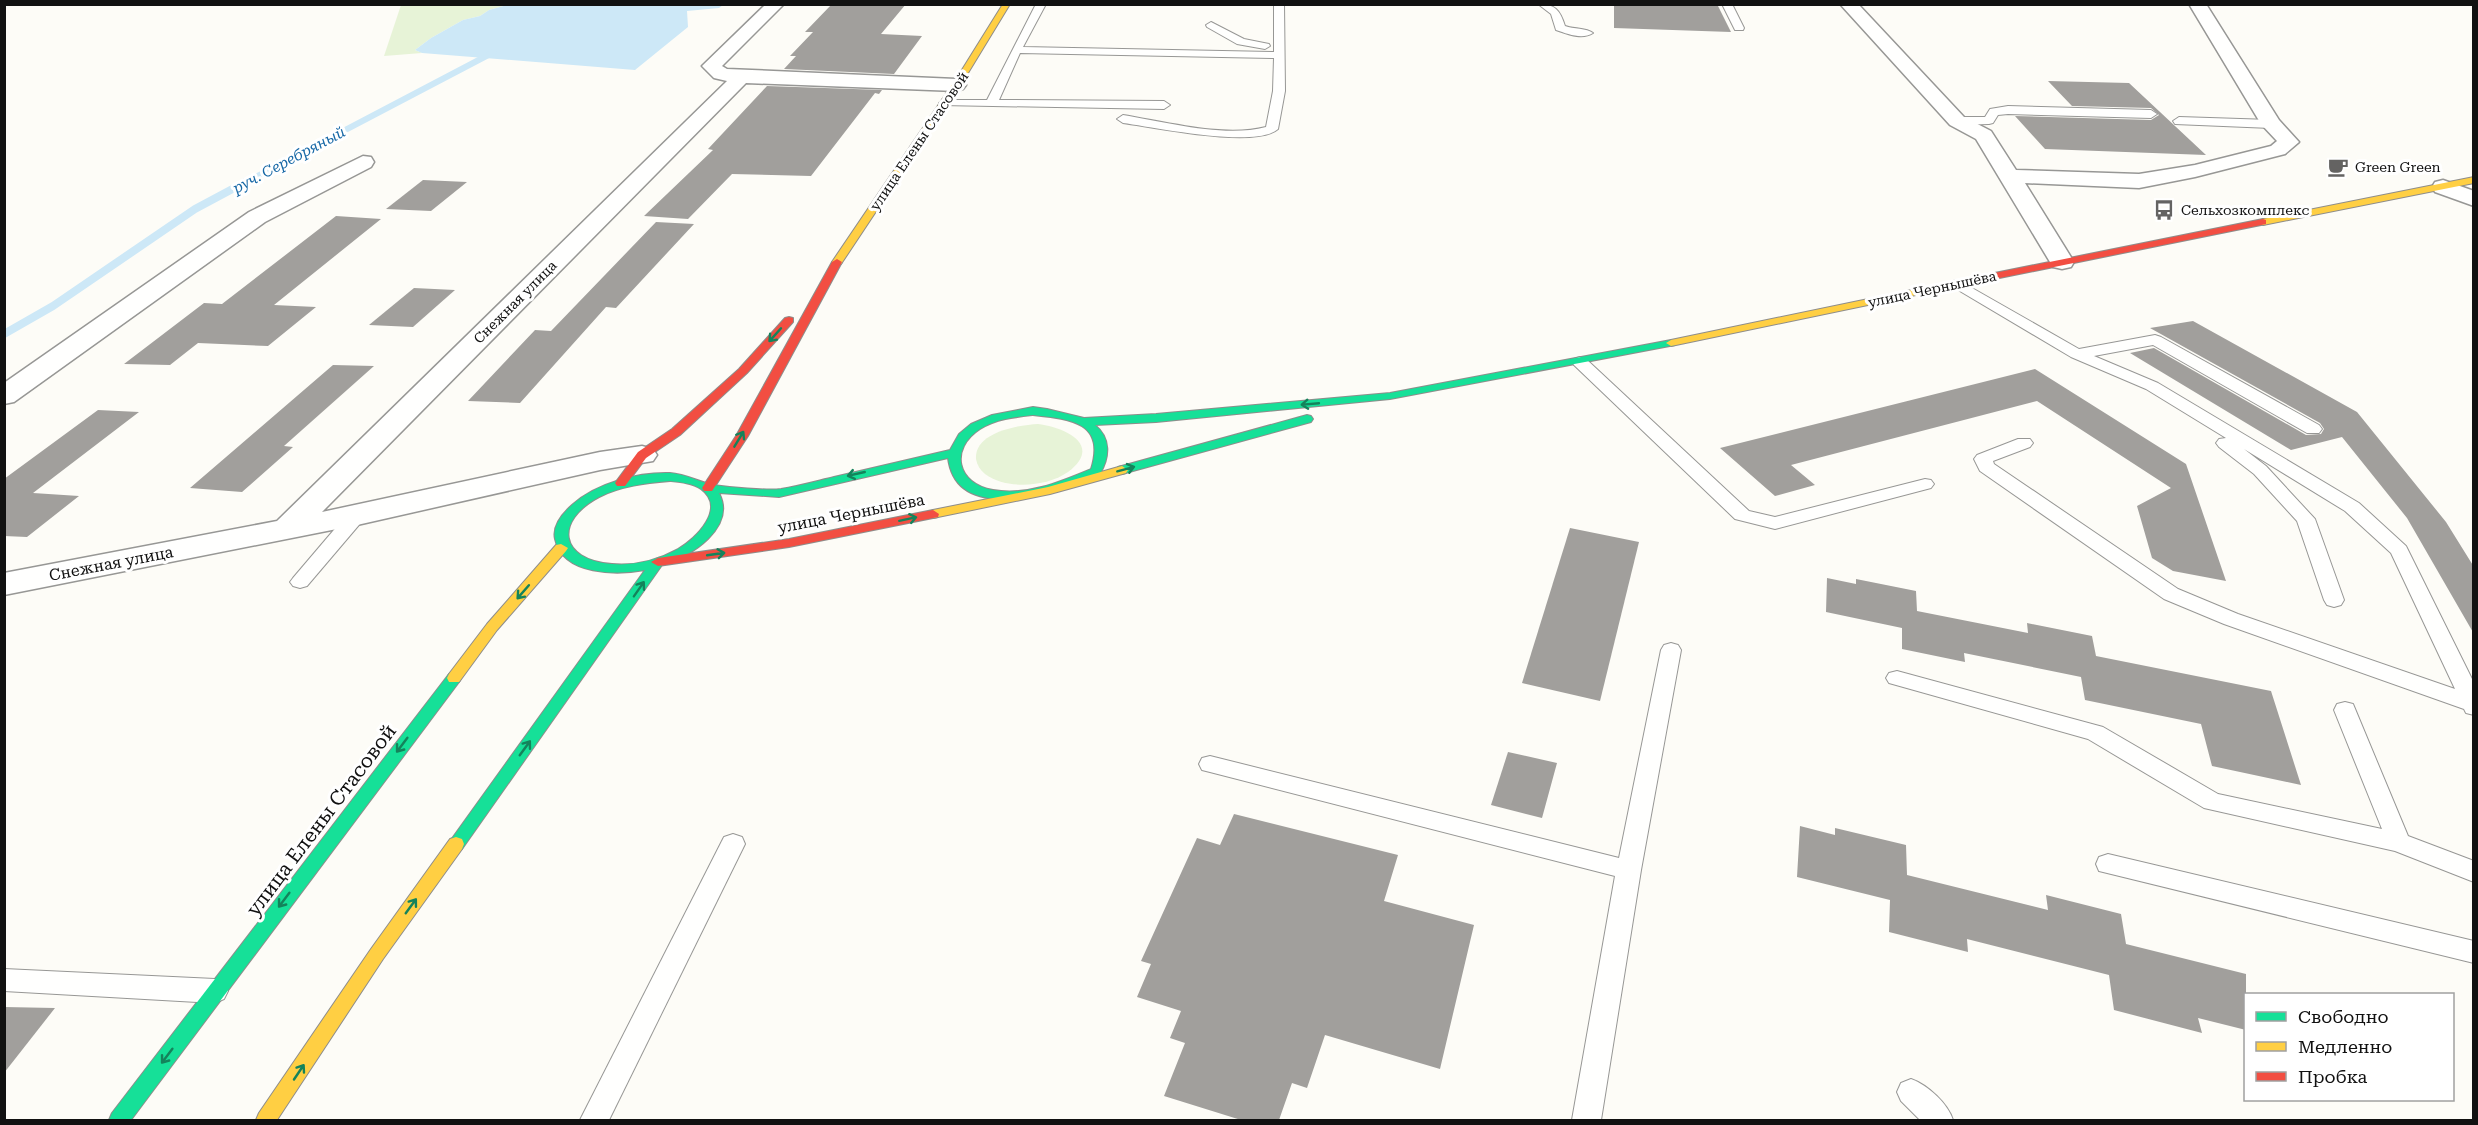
<svg xmlns="http://www.w3.org/2000/svg" width="2478" height="1125" viewBox="0 0 2478 1125" font-family="'Roboto Serif',serif">
	<style>
		.green { fill: #e7f3d7 }
		.water { fill: #cde8f7 }
		.lines { fill: none; stroke-linecap: round; stroke-linejoin: round }
		.stream-far1 { stroke: #cde8f7; stroke-width: 6 }
		.stream { stroke: #cde8f7; stroke-width: 8 }
		.building { fill: #a19f9c }
		.lane-casing { stroke: #979795; stroke-width: 2 }
		.street-casing { stroke: #979795; stroke-width: 3 }
		.fast-casing { stroke: #8e8d8b; stroke-width: 2 }
		.slow-casing { stroke: #8e8d8b; stroke-width: 2 }
		.jam-casing { stroke: #8e8d8b; stroke-width: 2 }
		.lane { fill: #fffffe; fill-rule: evenodd }
		.street { fill: #fffffe; fill-rule: evenodd }
		.fast { fill: #16e098; fill-rule: evenodd }
		.slow { fill: #ffcf43; fill-rule: evenodd }
		.jam { fill: #f24e42; fill-rule: evenodd }
		.oneway { stroke: #14835b }
		.labels { text-anchor: middle; stroke-width: 6; stroke-linejoin: round; paint-order: stroke }
		.far-street-label { font-size: 14px; fill: #111; stroke: #fff }
		.far-poi-label { font-size: 14px; fill: #111; stroke: #fff; text-anchor: start }
		.far-water-label { font-size: 15px; font-style: italic; fill: #1768a6; stroke: #fff }
		.street-label { font-size: 16px; fill: #111; stroke: #fff }
		.near-street-label { font-size: 20px; fill: #111; stroke: #fff }
	</style>
	<rect width="100%" height="100%" fill="#fdfcf7"/>
	<g class="green">
		<polygon points="401,5 507,5 489,10 480,16 463,20 431,38 415,50 422,53 384,56"/>
		<path d="M1038,424C1064,427 1104,445 1068,472C1047,487 1006,490 985,474C980,470 977,465 976,459C974,432 1019,425 1038,424Z"/>
	</g>
	<polygon class="water" points="507,5 507,4 723,5 719,8 687,11 688,27 635,70 422,53 415,50 431,38 463,20 480,16 489,10"/>
	<g class="lines">
		<polyline class="stream-far1" points="250,180 494,52"/>
		<polyline class="stream" points="4,334 53,306 195,209 253,178"/>
	</g>
	<g class="building">
		<polygon points="832,4 906,4 881,34 922,36 894,74 784,69 796,56 790,56 813,32 805,32"/>
		<polygon points="1614,4 1717,4 1731,32 1614,28"/>
		<polygon points="2048,81 2129,83 2206,155 2045,149 2015,116 2151,120 2159,115 2151,108 2072,106"/>
		<polygon points="767,86 882,90 879,94 875,93 811,176 732,174 688,219 644,216 713,150 708,149"/>
		<polygon points="423,180 467,182 431,211 386,209"/>
		<polygon points="336,216 381,219 274,305 316,307 268,346 198,343 170,365 124,364 204,303 222,304"/>
		<polygon points="656,222 694,224 616,308 606,307 520,403 468,401 535,330 551,331"/>
		<polygon points="414,288 455,290 413,327 369,325"/>
		<polygon points="2193,321 2357,412 2446,522 2474,567 2474,634 2407,518 2342,437 2291,450 2130,353 2154,348 2306,435 2321,434 2324,429 2320,423 2150,328"/>
		<polygon points="333,365 374,366 284,446 293,447 242,492 190,488"/>
		<polygon points="2035,369 2186,464 2226,581 2173,571 2152,558 2137,506 2171,488 2037,401 1791,465 1815,485 1775,496 1720,448"/>
		<polygon points="98,410 139,412 33,493 79,496 27,537 4,536 4,479"/>
		<polygon points="1570,528 1639,542 1600,701 1522,683"/>
		<polygon points="1827,578 1856,584 1856,579 1916,591 1917,611 2028,633 2027,623 2092,636 2096,656 2271,691 2301,785 2212,766 2201,724 2085,700 2081,677 1964,653 1965,662 1902,649 1902,628 1826,612"/>
		<polygon points="1508,752 1557,763 1542,818 1491,805"/>
		<polygon points="1234,814 1398,855 1384,901 1474,925 1440,1069 1325,1035 1307,1088 1292,1083 1279,1120 1241,1120 1164,1096 1185,1043 1170,1038 1181,1011 1137,997 1151,964 1141,961 1197,838 1220,845"/>
		<polygon points="1800,826 1835,835 1835,828 1906,845 1907,875 2048,910 2046,895 2121,914 2126,944 2246,974 2246,1030 2198,1018 2202,1033 2114,1010 2109,975 1967,939 1968,952 1889,932 1890,900 1797,877"/>
		<polygon points="4,1007 55,1008 4,1073"/>
	</g>
	<g class="lines">
		<g class="lane-casing">
			<g id="lane">
				<path d="M1036,4H1046L1023,47L1274,52V4H1284L1285,91L1278,129C1256,149 1153,127 1123,123L1117,119L1123,115C1166,122 1224,138 1266,127L1273,91L1274,58L1020,53L999,100L1164,101L1170,105L1164,109L941,105L939,103L945,100H987Z"/>
				<path d="M1538,4C1555,4 1560,10 1565,26C1573,29 1587,28 1593,33C1582,40 1568,34 1556,30L1551,14Z"/>
				<polygon points="1722,4 1732,4 1744,28 1743,30 1735,30"/>
				<polygon points="1211,22 1244,39 1269,44 1270,46 1265,49 1237,44 1207,27 1206,25"/>
				<polygon points="2008,106 2151,110 2157,114 2151,118 2008,114 1998,115 1993,123 1989,124 1957,125 1951,121 1957,117 1985,117 1990,109"/>
				<polygon points="2179,117 2271,120 2277,124 2271,128 2175,124 2173,121"/>
				<polygon points="1958,280 2079,349 2155,335 2161,337 2319,425 2322,429 2319,433 2307,433 2153,345 2094,356 2158,383 2359,503 2406,546 2474,683 2474,715 2466,713 2464,709 2224,624 2164,599 1980,471 1974,459 1977,455 2018,439 2030,439 2033,443 2030,447 1993,461 1994,464 2178,589 2238,614 2455,689 2391,553 2345,511 2244,449 2266,466 2315,519 2344,600 2341,605 2334,607 2327,605 2324,600 2297,521 2254,474 2219,447 2216,443 2219,439 2226,438 2146,389 2071,357 1953,287 1951,284 1953,281"/>
				<polygon points="1580,357 1586,359 1749,511 1775,517 1925,479 1931,480 1934,484 1931,488 1775,529 1735,519 1574,365 1572,362 1574,359"/>
				<polygon points="357,509 364,511 366,515 364,519 307,586 300,588 293,586 290,582 293,578 350,511"/>
				<polygon points="1671,643 1678,645 1681,650 1641,870 1601,1120 1572,1120 1615,876 1210,772 1202,770 1199,764 1202,758 1210,756 1619,858 1661,650 1664,645"/>
				<polygon points="1897,671 2103,727 2218,794 2382,829 2334,710 2337,704 2345,702 2353,704 2408,836 2474,861 2474,882 2395,851 2204,808 2088,739 1889,683 1886,678 1889,673"/>
				<polygon points="733,834 742,837 745,844 609,1120 580,1120 724,837"/>
				<polygon points="2108,854 2474,941 2474,963 2099,871 2096,864 2099,857"/>
				<polygon points="4,969 215,979 224,983 228,991 224,999 215,1003 4,991"/>
				<path d="M1911,1079C1928,1085 1948,1104 1953,1120H1920L1901,1101L1897,1092L1901,1083Z"/>
			</g>
		</g>
		<g class="street-casing">
			<g id="street">
				<polygon points="766,4 784,4 722,66 727,69 956,79 963,81 966,85 963,89 956,91 746,83 322,512 600,452 642,446 653,449 657,455 653,461 600,470 357,525 4,595 4,573 277,521 727,81 714,78 702,66"/>
				<polygon points="1840,4 1858,4 1964,117 1991,131 2016,170 2139,174 2195,165 2271,146 2277,141 2261,124 2189,4 2206,4 2279,120 2299,142 2285,154 2195,177 2139,188 2025,183 2074,262 2071,267 2062,269 2053,267 1976,139 1950,125"/>
				<polygon points="363,156 371,157 374,162 371,167 265,222 14,402 4,404 4,383 249,212"/>
				<polygon points="2443,180 2474,191 2474,206 2435,192 2432,187 2435,182"/>
			</g>
		</g>
		<g class="fast-casing">
			<g id="fast">
				<path d="M1671,340L1676,343L1675,345L1390,399L1156,422L1095,425C1111,438 1110,457 1100,474C1062,490 957,528 948,458L779,497L719,493C737,527 691,557 662,565L462,849L456,851L450,849L448,844L645,570C618,575 563,576 555,539C552,526 563,513 572,505C596,483 638,472 670,473C686,474 699,482 713,485C728,487 767,491 781,489C799,486 817,481 834,477C873,468 911,459 950,450L959,434L971,424L992,415L1018,410L1033,407L1047,409L1084,418L1156,414L1390,393ZM1033,415C1070,419 1106,422 1091,469C1060,482 1027,496 993,490C957,484 949,449 980,429C996,419 1015,417 1033,415ZM670,481C680,482 692,483 701,489C727,508 696,539 678,549C658,560 634,566 612,564C559,560 554,521 599,497C621,486 646,483 670,481Z"/>
				<polygon points="1307,415 1311,416 1313,419 1311,422 1122,474 1116,470 1118,467"/>
				<polygon points="454,673 459,674 461,678 459,682 131,1120 109,1120 112,1113 449,674"/>
			</g>
		</g>
		<g class="slow-casing">
			<g id="slow">
				<polygon points="1003,4 1010,4 968,73 841,264 833,264 832,262 960,73"/>
				<polygon points="2474,177 2474,183 2263,225 2258,222 2263,219"/>
				<polygon points="1955,281 1959,282 1959,286 1671,346 1666,343 1671,340"/>
				<polygon points="1122,466 1128,470 1126,473 1050,494 933,518 927,514 933,510 1048,487"/>
				<polygon points="561,544 568,548 566,551 497,630 459,682 449,682 447,678 449,674 487,624 556,545"/>
				<polygon points="456,837 462,839 464,844 462,849 383,959 277,1120 256,1120 259,1113 371,949 450,839"/>
			</g>
		</g>
		<g class="jam-casing">
			<g id="jam">
				<polygon points="2263,219 2266,220 2266,224 1955,287 1950,284 1955,281"/>
				<polygon points="837,259 842,262 748,436 712,491 704,491 702,488 736,436 832,262"/>
				<polygon points="789,317 793,318 793,322 747,373 680,435 646,458 625,486 617,486 615,483 638,452 672,429 739,369 785,318"/>
				<polygon points="933,510 939,514 938,517 789,547 658,566 651,562 658,558 789,539"/>
			</g>
		</g>
		<use href="#lane" class="lane"/>
		<use href="#street" class="street"/>
		<use href="#fast" class="fast"/>
		<use href="#slow" class="slow"/>
		<use href="#jam" class="jam"/>
	</g>
	<defs><path id="oneway-shaft" d="M-6 0H5M1.5-3L5.5 0L1.5 3" fill="none" stroke-width="1.6" stroke-linecap="round" stroke-linejoin="round" transform="scale(1.5)"/></defs>
	<g class="oneway">
		<use href="#oneway-shaft" transform="translate(775 335) rotate(132)"/>
		<use href="#oneway-shaft" transform="translate(1310 404) rotate(175)"/>
		<use href="#oneway-shaft" transform="translate(739 439) rotate(-59)"/>
		<use href="#oneway-shaft" transform="translate(1126 469) rotate(-15)"/>
		<use href="#oneway-shaft" transform="translate(856 474) rotate(167)"/>
		<use href="#oneway-shaft" transform="translate(908 519) rotate(-12)"/>
		<use href="#oneway-shaft" transform="translate(716 554) rotate(-8)"/>
		<use href="#oneway-shaft" transform="translate(639 589) rotate(-55)"/>
		<use href="#oneway-shaft" transform="translate(523 592) rotate(131)"/>
		<use href="#oneway-shaft" transform="translate(402 745) rotate(127)"/>
		<use href="#oneway-shaft" transform="translate(525 748) rotate(-54)"/>
		<use href="#oneway-shaft" transform="translate(284 900) rotate(127)"/>
		<use href="#oneway-shaft" transform="translate(411 906) rotate(-54)"/>
		<use href="#oneway-shaft" transform="translate(167 1056) rotate(127)"/>
		<use href="#oneway-shaft" transform="translate(299 1072) rotate(-56)"/>
	</g>
	<defs>
		<g id="cafe-bare" transform="scale(1.62)"><path d="M-5.5-4.5H6V0H3Q3 3.5 0 3.5H-2.5Q-5.5 3.5-5.5 0ZM3-3.2v2h1.7v-2ZM-6 4.5H4V6H-6Z" fill="#646362" stroke="#fff" stroke-width="2.5" paint-order="stroke"/></g>
		<g id="bus-bare" transform="scale(1.62)"><path d="M-5-6H5V4H4V6H2V4H-2V6H-4V4H-5ZM-3.5-4V0h7V-4ZM-3.5 1.2v1.5H-2V1.2ZM2 1.2v1.5H3.5V1.2Z" fill="#646362" stroke="#fff" stroke-width="2.5" paint-order="stroke"/></g>
	</defs>
	<g fill-rule="evenodd">
		<use href="#cafe-bare" x="2338" y="167"/>
		<use href="#bus-bare" x="2164" y="210"/>
	</g>
	<g class="labels">
		<g class="far-street-label">
			<text transform="translate(919 141) rotate(-56)" y="5">улица Елены Стасовой</text>
			<text transform="translate(1932 289) rotate(-12)" y="5">улица Чернышёва</text>
			<text transform="translate(515 302) rotate(-45)" y="5">Снежная улица</text>
		</g>
		<g class="far-poi-label">
			<text x="2355" y="172">Green Green</text>
			<text x="2181" y="215">Сельхозкомплекс</text>
		</g>
		<g class="far-water-label">
			<text transform="translate(289 160) rotate(-28)" y="5">руч. Серебряный</text>
		</g>
		<g class="street-label">
			<text transform="translate(851 513) rotate(-11)" y="6">улица Чернышёва</text>
			<text transform="translate(111 563) rotate(-11)" y="6">Снежная улица</text>
		</g>
		<g class="near-street-label">
			<text transform="translate(321 820) rotate(-53)" y="7">улица Елены Стасовой</text>
		</g>
	</g>
	<rect width="2478" height="1125" fill="none" stroke="#111111" stroke-width="12"/>
	<rect x="2244" y="993" width="210" height="108" fill="#ffffff" stroke="#a0a0a0" stroke-width="1.5"/>
	<rect x="2256" y="1012" width="30" height="9" fill="#16e098" stroke="#a0a0a0" stroke-width="1.5"/>
	<text x="2298" y="1023" font-size="18" fill="#111111">Свободно</text>
	<rect x="2256" y="1042" width="30" height="9" fill="#ffcf43" stroke="#a0a0a0" stroke-width="1.5"/>
	<text x="2298" y="1053" font-size="18" fill="#111111">Медленно</text>
	<rect x="2256" y="1072" width="30" height="9" fill="#f24e42" stroke="#a0a0a0" stroke-width="1.5"/>
	<text x="2298" y="1083" font-size="18" fill="#111111">Пробка</text>
</svg>
